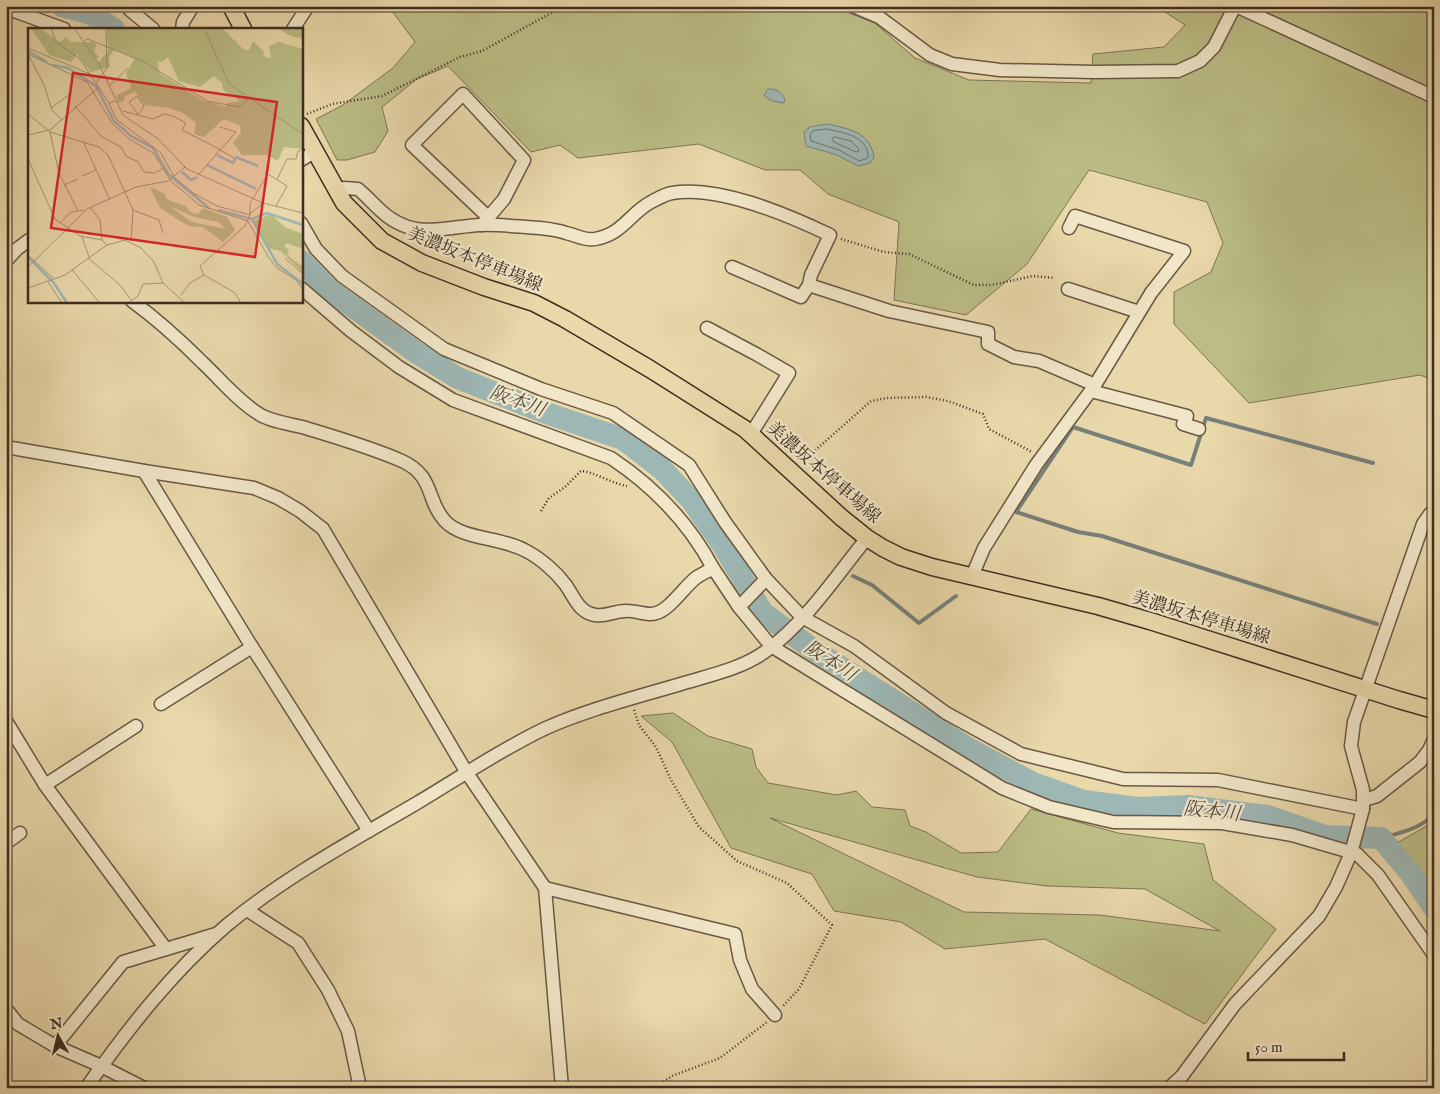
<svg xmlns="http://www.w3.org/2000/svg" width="1440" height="1094" viewBox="0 0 1440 1094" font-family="'IM FELL English','Noto Serif JP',serif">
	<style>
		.green { fill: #bbbd85; stroke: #7c7554; fill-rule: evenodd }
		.water { fill: #9db7b5; stroke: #77807a }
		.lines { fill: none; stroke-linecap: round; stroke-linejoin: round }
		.shore { stroke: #6e726c; stroke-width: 1 }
		.stream { stroke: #77807a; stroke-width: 4 }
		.river { stroke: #9db7b5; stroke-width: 22 }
		.minor-casing { stroke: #695844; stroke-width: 15 }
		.major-casing { stroke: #3e2d22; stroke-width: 19 }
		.path { stroke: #3e2d22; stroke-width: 2.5; stroke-dasharray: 1 2.5; stroke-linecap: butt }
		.minor { stroke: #f1e6c8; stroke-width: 12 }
		.major { stroke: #e9d8aa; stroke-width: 16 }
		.labels { text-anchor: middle; stroke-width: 4.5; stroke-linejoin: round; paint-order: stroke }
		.street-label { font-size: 18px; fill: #3e2d22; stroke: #f1e6c8 }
		.water-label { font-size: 19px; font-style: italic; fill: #51493f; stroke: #f1e6c8 }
		.inset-river { fill: none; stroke: #9db7b5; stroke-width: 2.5 }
		.inset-road { fill: none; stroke: #a59474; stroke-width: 1 }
		.view { fill: #d62828; fill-opacity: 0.15; stroke: #d62828; stroke-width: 2.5 }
		.inset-edge { fill: none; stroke: #3e2d22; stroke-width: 2.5 }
	</style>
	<rect width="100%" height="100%" fill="#e9d8aa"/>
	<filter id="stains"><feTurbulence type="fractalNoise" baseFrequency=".004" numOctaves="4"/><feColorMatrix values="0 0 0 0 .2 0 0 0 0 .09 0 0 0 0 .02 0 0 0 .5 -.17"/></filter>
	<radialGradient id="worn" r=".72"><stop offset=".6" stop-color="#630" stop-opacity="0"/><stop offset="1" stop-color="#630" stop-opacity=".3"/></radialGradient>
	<g class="green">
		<polygon points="388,6 831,6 875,23 915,58 969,80 1091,83 1093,54 1164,47 1185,25 1156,6 1434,6 1434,380 1420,375 1249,403 1174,324 1174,292 1211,272 1223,243 1207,202 1089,170 1027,264 966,315 894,300 899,222 828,194 800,170 765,170 699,144 578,158 560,145 531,152 448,66 417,79 382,107 388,131 375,152 347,160 337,160 316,119 343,105 393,68 415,42"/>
		<path d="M673,713L708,736L752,749L756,767L768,783L837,795L856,791L872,807L905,810L910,826L926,832L961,853L998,852L1031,809L1118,833L1204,844L1213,880L1276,929L1205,1024L1045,939L945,949L901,922L834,911L812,874L731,848L672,742L641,716ZM770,818L977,877L1047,886L1145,889L1220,931L1100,915L964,912Z"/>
		<polygon points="1434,820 1434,900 1395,844 1430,824"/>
	</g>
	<g class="water">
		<path d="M768,89C777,89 780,91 785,99L784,103C776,102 769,101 764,95Z"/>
		<path d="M827,124C849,129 870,131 874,158L870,163L858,166L837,155L806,146L804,132L810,127Z"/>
	</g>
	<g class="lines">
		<g class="shore">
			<path d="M826,129C842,132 869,136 868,158L859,161L839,150L811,141L810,135L813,131Z"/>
			<polygon points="835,137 851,141 858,148 859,151 856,152 834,142 832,139"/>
		</g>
		<g class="stream">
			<polyline points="1373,463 1206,418 1191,465 1073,427 1016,512 1078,532 1102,536 1377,624"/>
			<polyline points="853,576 872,585 919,623 956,596"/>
			<path d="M1381,838C1400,833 1420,829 1434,814"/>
		</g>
		<g class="river">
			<polyline points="62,6 91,14 114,29"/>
			<polyline points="301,261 328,289 417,353 458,378 546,413 623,439 662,469 692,501 722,544 763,613 811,648 971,750 1033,783 1084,801 1137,808 1188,806 1267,816 1325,836 1381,838 1411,874 1434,908"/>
		</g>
		<g class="minor-casing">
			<g id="minor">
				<polyline points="127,6 130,10 153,29"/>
				<polyline points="853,6 879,17 930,55 952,64 1000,70 1094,72 1178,71 1200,61 1214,47 1235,6"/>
				<polyline points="1236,6 1434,97"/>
				<polyline points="6,8 64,29"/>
				<polyline points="182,29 183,22 193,6"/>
				<polyline points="293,29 308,6"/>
				<polyline points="301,160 314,152"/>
				<path d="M337,191L344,188L358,189C376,204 384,219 408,227C430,234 457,226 480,225C499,224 520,227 540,228C549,229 558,230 566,233C576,235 585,241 595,239C623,234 629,214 651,202C657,199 665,194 672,193C719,185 788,215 830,235L811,275L809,285L889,311L988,332V344L1014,357L1039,361L1095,385"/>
				<polyline points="301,223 316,249 342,276 444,349 541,389 613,413 689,465 725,522 766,579 802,617 854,646 946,713 1021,754 1123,779 1218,780 1363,809"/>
				<polyline points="482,225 504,199 524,160 463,94 412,145 488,217"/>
				<polyline points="6,261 17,249 29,240"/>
				<polyline points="732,267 801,297 809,285"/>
				<path d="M301,288L351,331L399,367L453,400L611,458C653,486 689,523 713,568"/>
				<polyline points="1068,289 1139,312"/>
				<path d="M132,301C158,320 181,341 203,363C221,380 238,401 259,414C269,421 290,424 302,427C335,437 370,447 402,461C435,476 426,501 445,521C462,540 504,537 528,552C541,559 556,572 565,584C574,596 578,612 595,615C606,617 614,611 625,611C633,610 642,614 651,614C668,614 683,587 697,577C702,574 708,571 713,568L739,607L771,646L1002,788L1049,807L1113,822L1222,823L1292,835L1357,854L1378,875L1434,955"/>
				<polyline points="707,328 756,354 789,373 751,434"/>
				<polyline points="1091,391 1187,416 1183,424 1199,429"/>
				<polyline points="6,447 144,471 254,488 278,498 300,511 323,529 467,773 545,888 562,1088"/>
				<polyline points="144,471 252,647 369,831"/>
				<polyline points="972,576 984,548 1036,465 1095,385 1151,293 1184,251 1075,216 1069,228"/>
				<polyline points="739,607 766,579"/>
				<polyline points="161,704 252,647"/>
				<polyline points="6,721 45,785 166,949"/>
				<polyline points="45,785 136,726"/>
				<polyline points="1364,800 1377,796 1420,762 1429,750 1434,739"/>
				<polyline points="6,843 20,833"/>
				<polyline points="545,888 735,934 740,960 752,989 775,1015"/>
				<polyline points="247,910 298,943 328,990 348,1031 360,1088"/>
				<polyline points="6,1009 18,1024 55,1046 101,1066 144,1088"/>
				<polyline points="55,1046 123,962 216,934"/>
				<path d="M86,1088C128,1029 172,972 227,925C285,877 352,841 417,803C459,778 500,750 544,729C588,709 638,697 684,683C711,675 743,668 766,651C807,621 836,576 867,538"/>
				<polyline points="1169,1088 1182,1076 1235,1004 1319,916 1336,887 1351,853 1363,809 1363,790 1351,746 1354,722 1423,524 1430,514 1434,512"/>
			</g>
		</g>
		<g class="major-casing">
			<g id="major">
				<polyline points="231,6 243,29"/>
				<polyline points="301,126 344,203 382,241 422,263 484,287 534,303 565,319 650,369 745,429 842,518 867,538 883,548 901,557 932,567 1098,606 1150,621 1399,700 1434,710"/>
			</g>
		</g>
		<g class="path">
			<polyline points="307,114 332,104 382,96 460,57 482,51 564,6"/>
			<polyline points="841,239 884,252 909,254 974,285 991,285 1033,276 1055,278"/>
			<polyline points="802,462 871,401 887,398 926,397 948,401 983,414 989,429 1032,452"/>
			<path d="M541,511L549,498L565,487L581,471C592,471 613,484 627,486"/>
			<polyline points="634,710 639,725 656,747 671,780 699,827 737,861 787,883 832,925 799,989 783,1006"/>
			<polyline points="655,1088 672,1076 720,1058 767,1022"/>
		</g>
		<use href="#minor" class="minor"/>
		<use href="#major" class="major"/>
	</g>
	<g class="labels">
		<g class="street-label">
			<text transform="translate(475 259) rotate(22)" y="6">美濃坂本停車場線</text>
			<text transform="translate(824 472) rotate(41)" y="6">美濃坂本停車場線</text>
			<text transform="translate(1201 617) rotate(17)" y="6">美濃坂本停車場線</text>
		</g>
		<g class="water-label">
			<text transform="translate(518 400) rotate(20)" y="7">阪本川</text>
			<text transform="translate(831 660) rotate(33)" y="7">阪本川</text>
			<text transform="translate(1212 810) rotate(6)" y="7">阪本川</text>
		</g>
	</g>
	<g transform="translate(28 28)">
		<rect width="275" height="275" fill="#e9d8aa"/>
		<path d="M3,0H11L32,14L38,9L43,14H65L69,17L66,23L71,29L67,32L70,35L80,23L79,0H194L215,21L221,22L225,13L236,24L235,28L243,30L241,18L251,14L275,21V121L256,119L250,133L239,127H214L205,115L213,104L212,98L196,91L176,109L166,106L168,95L155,85L141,80L117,77L107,64L97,68L95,74L90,75L88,68L103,60L98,45L107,30L86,21L81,30L82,39L63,44L49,26L43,34L21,27ZM140,29L151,53L172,59L186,48L194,55L195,62L212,73L199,75L198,79L174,72L131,45L130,33L134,34ZM249,0H275V10L265,9ZM122,159L137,166L138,171L157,178L164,185L170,186L175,180L199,189L207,202L195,214L175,199L160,198L132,180ZM141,178L166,189L190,194L198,201L164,194ZM243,186L257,199L275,206V221L259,215L256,218L261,222L259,227L275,239V245L253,223L239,220L226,193Z" fill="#bbbd85" fill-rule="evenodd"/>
		<path class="inset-river" d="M0,23L19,34M24,37L40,40L68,58L86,93L103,108L125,120L141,147L181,180M189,127L205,135L208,129L230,138M179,137L228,161M154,144L163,152L169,149M190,182L224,191L249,236L275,256M224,191L239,185L275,197M0,229L26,255L39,275"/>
		<path class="inset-road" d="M23,0L28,14L52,31L81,75L87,73M46,0L71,36L95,87L130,111L159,141L235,175L275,185M176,0L201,56L275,106M56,13L60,11L116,34L179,73L211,79L220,71M0,20L62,46M0,26L59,54L84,95L101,111L125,125L135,140M1,28L16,57L24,82L33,91M68,55L79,40L78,0M81,58L100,40M81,75L88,91L133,125L146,149L165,165L189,178L222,187M47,78L74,109L93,119L98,128L110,134L116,144L127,145L135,140L142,152L171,177L220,193L241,230L249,240L268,252L275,262M23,80L41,67M95,83L125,91L136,86L145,88L158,95L154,102L193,122M0,86L22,104L71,119L80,127L105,182L103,213M109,87L113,83L116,78L109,68L101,74L110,86M22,104L31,145L50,183M0,107L22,102L71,59M56,115L81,170M192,122L206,130M0,131L27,191L52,208L74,212L79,217M171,146L208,104L192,99M54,148L68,142M249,151L259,131H268L270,123L275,121M36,157L50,151M62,179L72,192L74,212M105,182L131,192L135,205M222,186L235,175M32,195L43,184L56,182M54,209L61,229M0,227L25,250M60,230L92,257L103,272M257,230L275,246M0,239L59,181L108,159L140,153L157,139M44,242L72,275M20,254L34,275M0,260L37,247L79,217L97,212L113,220L126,234L135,255L157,275M153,267L162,255L176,247M100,275L110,268L115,256L135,255M213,275L207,265L176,247L172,238L217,198L222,187V175L240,146L259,158L248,178"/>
		<path class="view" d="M45,45L249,74L227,229L23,200Z"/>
		<rect width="275" height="275" class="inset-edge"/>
	</g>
	<rect width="1440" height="1094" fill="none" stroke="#e9d8aa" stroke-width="25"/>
	<rect x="8" y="8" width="1425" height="1079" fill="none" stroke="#3e2d22" stroke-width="2.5"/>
	<rect x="12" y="12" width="1415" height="1069" fill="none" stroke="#3e2d22"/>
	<g transform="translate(58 1036) rotate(352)" stroke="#f1e6c8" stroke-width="4" paint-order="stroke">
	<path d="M0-4L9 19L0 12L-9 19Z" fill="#3e2d22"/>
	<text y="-8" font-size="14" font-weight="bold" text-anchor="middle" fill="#3e2d22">N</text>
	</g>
	<path d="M1248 1052v8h96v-8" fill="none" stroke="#3e2d22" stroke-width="2.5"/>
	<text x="1255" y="1052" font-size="15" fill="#3e2d22" stroke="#f1e6c8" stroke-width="4" paint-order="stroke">50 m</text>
	<rect width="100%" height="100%" filter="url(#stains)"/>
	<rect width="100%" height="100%" fill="url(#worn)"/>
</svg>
